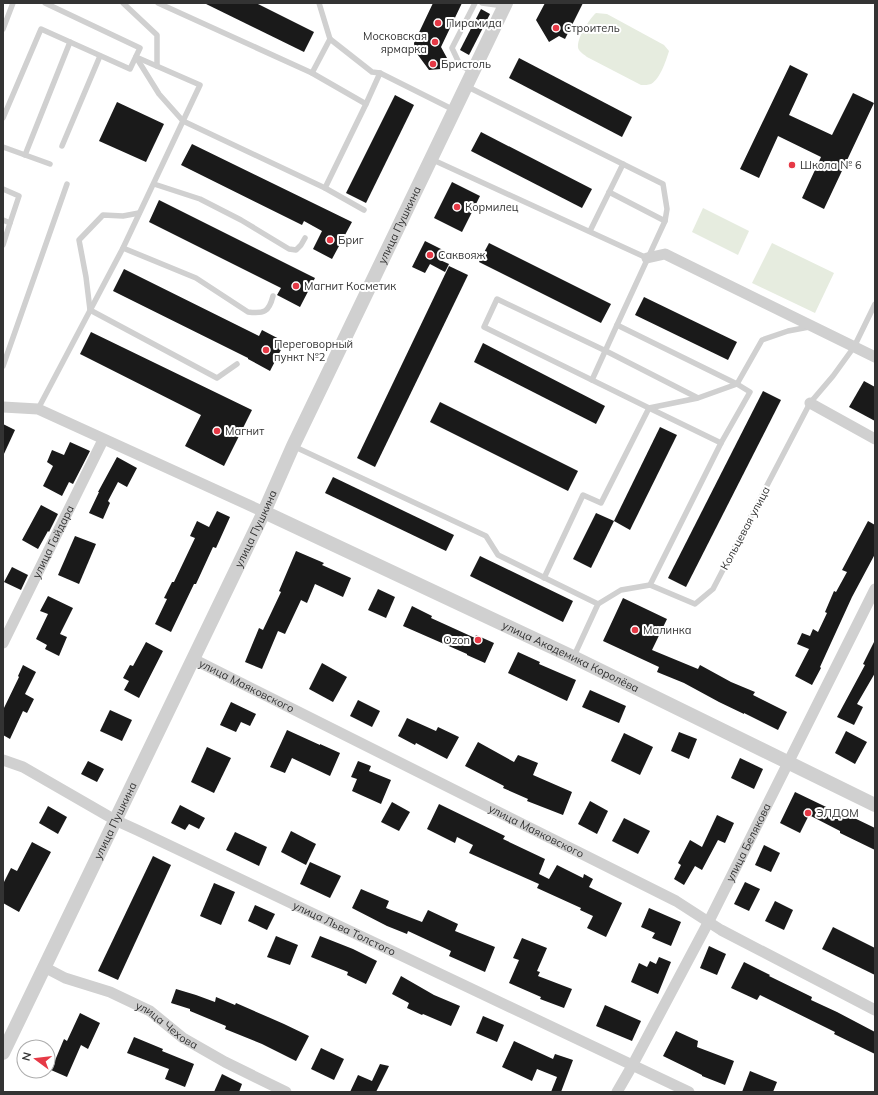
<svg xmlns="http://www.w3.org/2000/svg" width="878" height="1095" viewBox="0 0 878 1095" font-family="Mulish,sans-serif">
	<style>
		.green { fill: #e6ecdf }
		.building { fill: #1a1a1a }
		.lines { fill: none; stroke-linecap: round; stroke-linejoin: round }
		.service { stroke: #d0d0d0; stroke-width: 5.5 }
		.minor { stroke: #d0d0d0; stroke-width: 11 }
		.tertiary { stroke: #d0d0d0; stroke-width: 14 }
		.poi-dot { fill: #e63946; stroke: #fff; stroke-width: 1.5 }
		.labels { text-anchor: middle; stroke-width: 4; stroke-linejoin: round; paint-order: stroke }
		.poi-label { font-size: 11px; fill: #333; stroke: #fff; text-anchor: start }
		.street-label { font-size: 11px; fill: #333; stroke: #fff }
	</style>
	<rect width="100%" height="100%" fill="#fff"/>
	<g class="green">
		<path d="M596,13L607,14L664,45L669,51C666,61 660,79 651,84C648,85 645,85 641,85L587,57C585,55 581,53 579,50C574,42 589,19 596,13Z"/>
		<polygon points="703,208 749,231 738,255 692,232"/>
		<polygon points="772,243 834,273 815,313 752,283"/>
	</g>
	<g class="building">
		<polygon points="204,3 256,3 314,32 304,52"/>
		<polygon points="433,3 462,3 441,47 447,58 441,69 429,70 415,51 414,43"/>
		<polygon points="545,3 583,3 565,39 559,36 549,42 536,20"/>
		<polygon points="481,9 490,14 469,55 460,50"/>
		<polygon points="519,58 632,117 622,137 509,78"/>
		<polygon points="790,65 808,74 789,115 832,135 853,93 874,103 824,209 802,198 821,157 778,136 759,178 740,169"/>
		<polygon points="395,95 414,105 366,203 346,193"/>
		<polygon points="117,102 164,124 146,162 99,141"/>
		<polygon points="481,132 592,189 582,208 471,151"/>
		<polygon points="192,144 352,222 332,259 313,249 322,231 304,221 302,225 181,165"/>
		<polygon points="452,182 480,196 462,232 434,218"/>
		<polygon points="159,200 315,278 300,307 277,295 281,288 149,222"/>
		<polygon points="425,241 445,251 440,260 449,264 445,272 430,264 425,273 412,267"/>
		<polygon points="489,243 611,304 601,323 479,262"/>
		<polygon points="449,266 468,275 375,467 357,458"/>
		<polygon points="124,269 259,336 262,330 285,342 270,371 248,359 248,358 113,291"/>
		<polygon points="644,297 737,342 728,360 635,315"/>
		<polygon points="91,332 252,410 224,466 185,446 201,415 80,354"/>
		<polygon points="483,343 605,406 596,424 474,362"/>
		<polygon points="864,381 875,387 875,421 849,407"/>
		<polygon points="763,391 781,400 686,587 668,578"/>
		<polygon points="440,402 578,471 568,491 430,422"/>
		<polygon points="3,424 15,430 3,456"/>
		<polygon points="660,427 677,435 630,530 614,521"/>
		<polygon points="70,442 90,451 73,484 69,482 62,496 43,486 53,466 47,462 52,450 64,455"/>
		<polygon points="117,457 137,468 127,487 118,482 108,501 110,503 103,519 89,513 99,492 98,492"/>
		<polygon points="333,477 454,535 446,551 325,493"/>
		<polygon points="41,505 58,514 49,532 48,531 38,549 22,540"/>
		<polygon points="217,511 230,517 216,548 213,547 196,584 194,584 171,632 155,624 167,599 164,598 172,582 174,582 195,538 190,536 197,521 209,527"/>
		<polygon points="596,513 614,521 591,568 573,559"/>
		<polygon points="868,521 875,525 875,554 852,597 820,667 821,668 812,685 795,676 809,649 797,644 802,633 810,636 813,629 818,632 827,613 825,612 834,591 836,592 847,572 842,570"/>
		<polygon points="75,536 96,544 79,584 58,575"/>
		<polygon points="296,551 324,563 322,565 351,578 343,597 315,584 307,603 301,600 285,634 278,631 262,669 245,662 259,628 263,630 281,592 279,591"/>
		<polygon points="480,556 573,601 563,622 470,576"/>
		<polygon points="12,567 28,575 21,590 4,582"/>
		<polygon points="378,589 395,597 386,618 368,610"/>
		<polygon points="48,596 73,608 60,634 67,637 59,656 45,649 47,645 36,639 48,614 40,611"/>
		<polygon points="623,598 667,619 652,650 698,669 700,665 731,682 755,692 753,695 787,712 778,730 744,713 744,714 719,702 684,683 657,672 659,667 603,641"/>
		<polygon points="412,606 432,616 431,618 475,638 476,635 494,643 485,663 467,655 467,654 403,626"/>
		<polygon points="875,640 875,673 857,704 863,707 854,725 837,717 865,665 863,664"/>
		<polygon points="146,642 163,651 139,698 124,690 129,681 123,678 130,665 133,666"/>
		<polygon points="518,652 540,662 539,664 576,680 567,701 508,673"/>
		<polygon points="322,663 347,677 333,702 309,689"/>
		<polygon points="23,665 36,672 25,694 34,699 27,713 23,711 10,739 3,735 3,710 19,677 18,676"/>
		<polygon points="590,690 626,706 619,723 582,707"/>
		<polygon points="358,700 380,711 372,727 350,716"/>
		<polygon points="231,702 256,714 250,726 241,722 236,732 220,725"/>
		<polygon points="110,710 132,720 122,741 100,731"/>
		<polygon points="407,718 436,731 438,727 459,737 447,759 416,743 415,745 398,736"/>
		<polygon points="287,730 320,745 320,744 340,753 330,776 292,758 285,773 270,767"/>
		<polygon points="846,731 867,742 855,764 835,753"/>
		<polygon points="679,732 697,739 689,759 671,751"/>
		<polygon points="624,733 653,747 640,775 611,761"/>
		<polygon points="478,742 514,762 518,755 538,763 533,775 572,792 563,815 527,801 528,799 503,788 504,786 465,766"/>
		<polygon points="207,747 231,758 214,793 191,782"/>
		<polygon points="740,758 763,769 754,789 731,778"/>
		<polygon points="88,761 104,769 97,782 81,774"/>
		<polygon points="358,761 371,766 369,771 391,780 381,804 352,791 357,779 351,777"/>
		<polygon points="795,792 847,817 848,815 875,828 875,850 840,833 840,831 809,815 800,833 780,823"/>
		<polygon points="590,801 608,811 597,834 578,824"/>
		<polygon points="392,802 410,812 399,831 381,822"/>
		<polygon points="439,804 505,836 503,839 545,859 539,874 549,879 557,865 583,878 584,874 593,879 589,887 622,903 606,937 587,928 593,916 580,910 581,908 537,888 539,884 469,853 473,845 457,837 455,843 427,829"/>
		<polygon points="180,805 205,818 199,829 189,824 185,830 171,823"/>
		<polygon points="48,806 67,817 58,834 39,823"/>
		<polygon points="717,815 734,823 725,843 718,840 702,870 695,866 684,885 674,879 681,865 678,863 690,840 702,847"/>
		<polygon points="624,818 650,831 638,854 612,841"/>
		<polygon points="291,831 316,844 306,865 281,852"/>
		<polygon points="235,832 267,847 259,866 226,850"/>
		<polygon points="32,842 51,852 19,912 3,903 3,884 11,868 17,871"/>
		<polygon points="764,845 780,853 771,872 755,865"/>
		<polygon points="153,856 171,865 118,980 98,971"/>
		<polygon points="310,862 341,876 330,898 300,884"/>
		<polygon points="745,882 760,889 749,911 734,904"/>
		<polygon points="214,883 235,892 221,925 200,916"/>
		<polygon points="361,889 389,901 386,908 422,922 428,910 458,924 455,931 495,947 485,972 449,956 451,951 408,931 407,934 387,926 352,908"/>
		<polygon points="775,901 793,910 784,930 765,921"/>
		<polygon points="255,905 275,914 267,930 248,921"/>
		<polygon points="649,908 681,922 671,946 652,938 655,933 641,927"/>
		<polygon points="833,927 875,948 875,975 822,949"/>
		<polygon points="276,936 298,945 290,965 267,957"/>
		<polygon points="320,936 353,949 377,961 366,984 347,975 348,972 311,957"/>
		<polygon points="522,938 547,948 537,971 540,972 538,976 572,989 564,1008 540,999 541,997 509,983 519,960 513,958"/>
		<polygon points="709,946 726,954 717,975 700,968"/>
		<polygon points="659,957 671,962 658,994 631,982 639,963 647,967 650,961 656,964"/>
		<polygon points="744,962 770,975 769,976 812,997 811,1000 837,1012 875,1032 875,1054 834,1034 835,1032 760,995 757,1000 731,988"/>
		<polygon points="401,976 434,995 460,1006 451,1026 423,1014 422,1015 407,1008 409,1003 392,994"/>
		<polygon points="176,989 196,995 215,1002 216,997 235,1005 236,1003 284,1024 309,1036 296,1061 262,1044 225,1029 226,1026 190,1011 190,1009 171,1003"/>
		<polygon points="605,1005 641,1021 632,1041 596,1026"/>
		<polygon points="80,1013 100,1023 88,1049 81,1045 67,1077 51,1070 64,1039 67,1041"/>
		<polygon points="483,1016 504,1025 497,1042 476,1033"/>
		<polygon points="676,1031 698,1041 697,1047 734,1061 725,1085 702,1076 702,1075 663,1056"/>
		<polygon points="134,1037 163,1049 162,1051 194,1064 185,1087 165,1079 169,1069 127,1053"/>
		<polygon points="514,1041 553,1059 555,1054 573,1060 561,1092 551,1092 557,1077 537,1069 532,1081 502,1067"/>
		<polygon points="321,1048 344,1059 334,1080 311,1069"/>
		<polygon points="380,1064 389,1066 376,1092 350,1092 358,1075 372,1081"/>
		<polygon points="750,1071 777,1082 773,1092 742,1092"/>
		<polygon points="222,1074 242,1084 239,1092 214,1092"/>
	</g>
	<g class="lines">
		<g class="service">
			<polyline points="123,3 157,35 157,66"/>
			<polyline points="158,3 312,73 366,104 380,73 454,110"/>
			<polyline points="482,3 504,6"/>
			<polyline points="3,29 13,3"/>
			<polyline points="330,39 372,72 380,73"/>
			<polyline points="136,57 159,94 183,121 325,188 364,210"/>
			<polyline points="473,72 460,65 452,48 475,3"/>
			<polyline points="312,73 330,39 319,3"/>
			<polyline points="466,86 663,184 667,209 665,221 617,325 737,384 750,392 721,443 650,585 621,590 598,604"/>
			<polyline points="3,118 41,29 130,69 140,48 45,3"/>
			<polyline points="62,146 100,56"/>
			<polyline points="3,147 50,164"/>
			<polyline points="25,155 70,42"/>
			<polyline points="431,159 647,258"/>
			<polyline points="154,184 200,199 241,220 289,249 296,250 301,245 305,238"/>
			<polyline points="325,188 366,104"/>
			<polyline points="3,189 19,196 10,223"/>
			<polyline points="609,192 665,221"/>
			<polyline points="139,213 123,216 103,215 79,240 86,277 90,310 217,378 237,364"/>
			<polyline points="3,220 10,223 3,245"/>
			<polyline points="590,231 623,164"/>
			<path d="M123,248L196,278L248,312C264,314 269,312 273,296"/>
			<polyline points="3,366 67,184"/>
			<polyline points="592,380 617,325"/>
			<polyline points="698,398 649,408 484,327 497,299 606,351 698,398 737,384 762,340 788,331 809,327"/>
			<polyline points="38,409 123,248 200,85 136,57"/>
			<polyline points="293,446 486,536 498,555 598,604 574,656"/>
			<polyline points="544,578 583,495 601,503 649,408 721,443"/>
			<polyline points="650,585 695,604 713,589 810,403 833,376 854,347 875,304"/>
		</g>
		<g class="minor">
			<polyline points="647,258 665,254 875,357"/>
			<polyline points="810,403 875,439"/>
			<polyline points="3,407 38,409 264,512"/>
			<path id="s1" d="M3,643L103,440"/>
			<path id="s2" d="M193,659L676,901L721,930L875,1010"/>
			<path id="s3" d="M3,760L23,767L115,820L137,830L689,1092"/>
			<path id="s4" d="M44,967L65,978L110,992L150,1011L183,1038L225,1062L286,1092"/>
			<path id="s5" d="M617,1092L632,1066L709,921L875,589"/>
		</g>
		<g class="tertiary">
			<path id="s6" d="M264,512L573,657L875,805"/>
			<path id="s7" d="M3,1053L264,512L293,446L506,3"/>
		</g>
	</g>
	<g class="poi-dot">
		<circle cx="438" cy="23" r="4"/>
		<circle cx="556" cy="28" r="4"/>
		<circle cx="435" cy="42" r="4"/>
		<circle cx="433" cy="64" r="4"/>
		<circle cx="792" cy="165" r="4"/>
		<circle cx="457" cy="207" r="4"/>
		<circle cx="330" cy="240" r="4"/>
		<circle cx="430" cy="255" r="4"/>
		<circle cx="296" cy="286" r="4"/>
		<circle cx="266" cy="350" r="4"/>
		<circle cx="217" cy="431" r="4"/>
		<circle cx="635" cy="630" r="4"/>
		<circle cx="478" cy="640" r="4"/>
		<circle cx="808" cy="813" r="4"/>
	</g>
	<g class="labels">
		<g class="poi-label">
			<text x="446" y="27">Пирамида</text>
			<text x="564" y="32">Строитель</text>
			<text x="427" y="40" text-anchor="end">Московская<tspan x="427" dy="13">ярмарка</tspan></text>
			<text x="441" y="68">Бристоль</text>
			<text x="800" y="169">Школа № 6</text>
			<text x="465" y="211">Кормилец</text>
			<text x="338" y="244">Бриг</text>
			<text x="438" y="259">Саквояж</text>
			<text x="304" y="290">Магнит Косметик</text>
			<text x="274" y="348">Переговорный<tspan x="274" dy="13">пункт №2</tspan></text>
			<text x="225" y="435">Магнит</text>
			<text x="643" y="634">Малинка</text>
			<text x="470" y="644" text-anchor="end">Ozon</text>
			<text x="816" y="817">ЭЛДОМ</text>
		</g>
		<g class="street-label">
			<text dy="4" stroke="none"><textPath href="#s7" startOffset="918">улица Пушкина</textPath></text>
			<text dy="4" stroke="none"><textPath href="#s7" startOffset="582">улица Пушкина</textPath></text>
			<text transform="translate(745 528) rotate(-62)" y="4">Кольцевая улица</text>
			<text dy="4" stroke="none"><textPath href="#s1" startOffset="113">улица Гайдара</textPath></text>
			<text dy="4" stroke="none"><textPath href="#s6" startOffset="339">улица Академика Королёва</textPath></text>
			<text dy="4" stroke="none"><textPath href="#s2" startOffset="60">улица Маяковского</textPath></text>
			<text dy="4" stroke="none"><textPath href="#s7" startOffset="258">улица Пушкина</textPath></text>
			<text dy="4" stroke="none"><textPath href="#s2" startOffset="384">улица Маяковского</textPath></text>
			<text dy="4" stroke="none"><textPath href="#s5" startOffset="282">улица Белякова</textPath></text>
			<text dy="4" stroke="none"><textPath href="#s3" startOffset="381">улица Льва Толстого</textPath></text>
			<text dy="4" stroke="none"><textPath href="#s4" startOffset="137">улица Чехова</textPath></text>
		</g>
	</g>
	<rect width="878" height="1095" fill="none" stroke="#333333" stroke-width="8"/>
	<g transform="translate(36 1059) rotate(285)"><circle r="19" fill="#ffffff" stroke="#adadad"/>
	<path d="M0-3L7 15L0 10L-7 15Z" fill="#e63946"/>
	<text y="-6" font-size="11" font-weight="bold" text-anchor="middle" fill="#333333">N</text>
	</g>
</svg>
